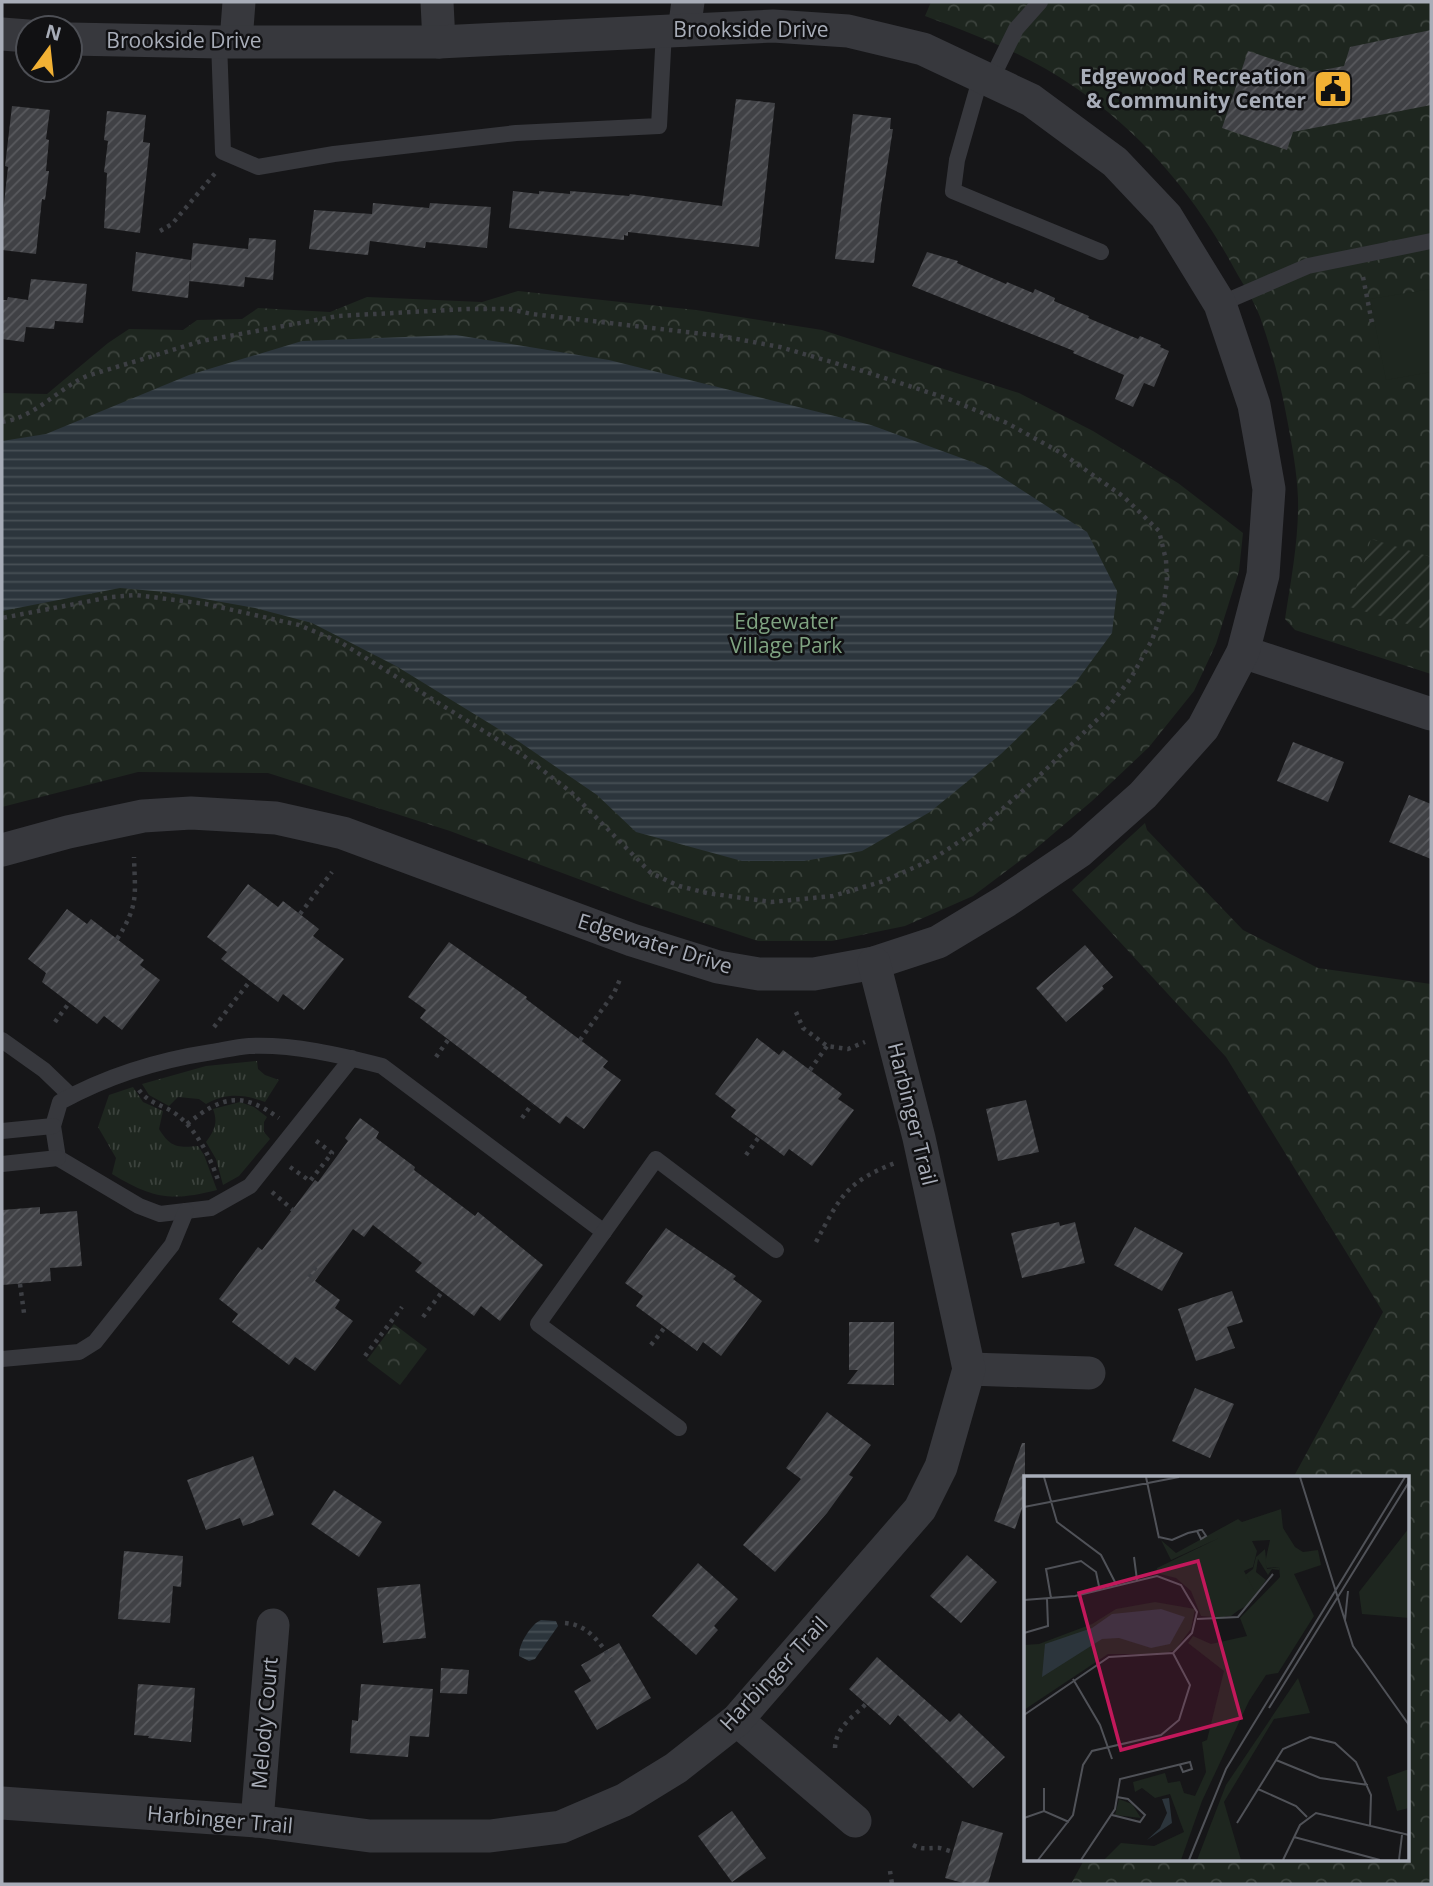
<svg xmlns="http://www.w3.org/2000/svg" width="1433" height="1886" viewBox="0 0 1433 1886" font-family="'Open Sans',sans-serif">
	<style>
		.grass { fill: url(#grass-tufts) }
		.forest { fill: url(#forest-crowns) }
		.garden { fill: url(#garden-furrows) }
		.pitch { fill: #1e261f }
		.water { fill: url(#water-rules) }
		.building { fill: url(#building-hatch) }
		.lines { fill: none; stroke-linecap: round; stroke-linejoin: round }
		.path { stroke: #3d3f44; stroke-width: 4.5; stroke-dasharray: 3.5 5; stroke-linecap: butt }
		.lane { stroke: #37383d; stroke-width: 16 }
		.street { stroke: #37383d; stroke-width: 33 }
		.labels { text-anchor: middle; stroke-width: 5; stroke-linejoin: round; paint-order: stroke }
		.street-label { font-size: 21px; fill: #a8adb8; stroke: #111113 }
		.poi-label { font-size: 21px; font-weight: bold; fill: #a8adb8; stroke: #111113; text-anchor: end }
		.park-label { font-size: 21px; fill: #7fa381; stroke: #111113 }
		.inset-road { fill: none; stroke: #505258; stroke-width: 2 }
		.view { fill: #c2185b; fill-opacity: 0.15; stroke: #c2185b; stroke-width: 3.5 }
		.inset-edge { fill: none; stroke: #a8adb8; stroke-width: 3.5 }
	</style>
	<defs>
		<pattern id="grass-tufts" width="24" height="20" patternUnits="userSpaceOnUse" patternTransform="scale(1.75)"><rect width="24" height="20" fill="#1e261f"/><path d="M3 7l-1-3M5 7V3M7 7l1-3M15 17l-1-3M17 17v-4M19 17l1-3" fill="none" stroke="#3c433d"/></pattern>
		<pattern id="forest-crowns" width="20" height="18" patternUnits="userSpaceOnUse" patternTransform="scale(1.75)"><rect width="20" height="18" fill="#1e261f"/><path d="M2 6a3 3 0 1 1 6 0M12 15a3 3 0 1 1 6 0" fill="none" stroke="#3c433d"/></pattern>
		<pattern id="garden-furrows" width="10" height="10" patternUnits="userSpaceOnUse" patternTransform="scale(1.75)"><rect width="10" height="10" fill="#1e261f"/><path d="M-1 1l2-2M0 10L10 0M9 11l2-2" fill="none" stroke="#3c433d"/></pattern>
		<pattern id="water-rules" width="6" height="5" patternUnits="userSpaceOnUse" patternTransform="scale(1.75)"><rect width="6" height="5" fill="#2c353c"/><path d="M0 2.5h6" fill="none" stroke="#485056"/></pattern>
		<pattern id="building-hatch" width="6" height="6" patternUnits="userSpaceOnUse" patternTransform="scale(1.75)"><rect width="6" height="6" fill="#404145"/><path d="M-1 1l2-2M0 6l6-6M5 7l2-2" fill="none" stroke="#595a5e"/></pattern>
	</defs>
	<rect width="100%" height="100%" fill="#161618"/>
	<g class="grass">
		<path d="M257,1061L258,1069L265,1075L279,1080L265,1102C243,1094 226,1093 206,1104L199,1099L178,1097L169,1106L149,1095L142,1084L206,1066Z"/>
		<path d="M133,1087L143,1102L163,1111L159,1129C170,1147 177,1148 198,1146L204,1155L217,1190C170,1202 152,1198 112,1174L116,1158L98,1127L109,1095Z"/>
		<path d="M240,1102L254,1107L267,1117L264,1122V1132L270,1139L239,1176L223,1185L216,1159L206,1142C215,1130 218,1122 213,1109Z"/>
	</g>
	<g class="forest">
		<path d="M931,2H1431V674L1295,630L1285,619C1291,580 1299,538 1298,498C1297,472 1292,445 1287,419C1281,385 1272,351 1260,317C1254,301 1244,286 1235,270C1196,197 1143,133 1073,86C1028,55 976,35 925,16Z"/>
		<polygon points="518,291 696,310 822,330 1019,393 1093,431 1178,483 1243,533 1239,571 1216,644 1194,691 1149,747 1092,801 1033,851 973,896 905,926 832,941 758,941 640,902 450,831 268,773 138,772 2,807 2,393 47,394 108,343 129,329 183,330 197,320 242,319 258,308 330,312 367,297 482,302"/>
		<polygon points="1145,823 1147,830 1243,930 1318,968 1431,984 1431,1884 1071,1884 1084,1860 1407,1860 1407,1478 1293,1478 1383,1312 1226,1057 1072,890"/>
		<polygon points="394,1324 427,1349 400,1385 367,1360"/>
	</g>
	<polygon class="garden" points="1371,539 1431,557 1431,631 1350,607"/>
	<polygon class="pitch" points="1431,289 1431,372 1386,380 1370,299"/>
	<g class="water">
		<polygon points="456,335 609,360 871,425 986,467 1087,532 1117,591 1112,633 1076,682 1001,754 930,812 862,851 804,861 742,861 636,832 597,795 518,741 396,666 312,623 255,608 165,592 120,588 2,611 2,441 46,434 189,375 302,341"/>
		<path d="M541,1620L556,1621L558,1626L535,1659L529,1661L519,1656C518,1645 531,1624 541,1620Z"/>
	</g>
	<g class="building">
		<polygon points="1431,30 1431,105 1293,132 1287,150 1222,128 1248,51 1312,72 1344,66 1350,47"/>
		<polygon points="736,99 775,103 759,247 628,232 628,236 624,235 624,240 509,228 513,191 539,194 539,191 570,194 570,191 629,196 630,194 722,206"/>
		<polygon points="12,106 50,110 46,139 49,140 46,171 49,171 45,200 42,199 36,254 2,250 2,221 8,167 5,166"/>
		<polygon points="107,111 146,115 143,142 150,143 140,233 104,228 107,173 104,172 108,141 104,140"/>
		<polygon points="853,114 891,118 890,129 893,129 881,205 874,263 835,259"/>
		<polygon points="373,203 429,208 430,203 491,207 487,248 426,242 425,248 370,241 368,255 309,249 314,210 372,214"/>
		<polygon points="249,238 276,240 273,280 245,277 244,287 189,281 193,243 248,249"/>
		<polygon points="136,252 191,260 188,298 132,291"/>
		<polygon points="927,252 958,261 957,263 1006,284 1007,282 1033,293 1035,289 1055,298 1054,301 1089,316 1088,318 1138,339 1140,336 1161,345 1160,347 1169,351 1154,387 1144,383 1133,407 1115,399 1124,375 1073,353 1074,351 912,286"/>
		<polygon points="31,279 87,284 83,323 55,321 54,329 26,327 24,342 2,339 2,300 7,300 8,297 28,300"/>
		<polygon points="1293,742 1344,762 1328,802 1277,781"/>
		<polygon points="1409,795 1431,804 1431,859 1389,842"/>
		<polygon points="248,884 278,907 283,901 319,929 313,936 344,959 304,1010 283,994 278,1002 250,981 221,959 227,952 207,937"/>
		<polygon points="67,909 87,924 91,919 117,939 144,960 140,965 160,980 122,1030 104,1016 97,1024 42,982 46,973 28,959"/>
		<polygon points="449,942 527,997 526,999 608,1061 603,1067 621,1080 584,1129 566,1116 560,1124 420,1018 426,1010 408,997"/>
		<polygon points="1085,945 1113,977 1102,986 1104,989 1066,1022 1036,988"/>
		<polygon points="757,1038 779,1055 783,1050 842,1094 838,1099 854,1110 812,1166 789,1149 784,1156 731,1117 736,1110 715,1094"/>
		<polygon points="1026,1100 1039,1152 998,1161 986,1109"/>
		<polygon points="360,1118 379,1132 376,1138 415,1167 414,1170 475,1216 478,1212 543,1265 500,1321 481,1306 474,1316 415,1271 422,1263 373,1225 364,1237 353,1229 315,1281 340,1300 335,1308 353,1321 315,1371 295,1357 289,1365 232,1322 238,1314 219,1299 258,1247 262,1250 315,1180 318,1182 348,1141 345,1138"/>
		<polygon points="40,1207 40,1214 77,1211 82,1266 50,1268 51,1281 2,1285 2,1210"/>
		<polygon points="1059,1222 1060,1226 1075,1222 1085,1263 1022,1278 1011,1233"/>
		<polygon points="1135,1227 1183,1253 1162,1291 1114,1265"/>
		<polygon points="666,1228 736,1276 733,1279 762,1301 721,1356 703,1342 697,1351 636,1306 643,1296 625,1283"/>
		<polygon points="1232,1291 1243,1322 1227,1327 1235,1348 1196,1361 1178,1309"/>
		<polygon points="849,1322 894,1322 894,1385 847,1384 858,1370 849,1370"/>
		<polygon points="1195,1388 1234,1404 1210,1458 1172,1441"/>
		<polygon points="827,1412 871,1445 849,1475 853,1477 827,1513 775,1572 743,1545 801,1479 786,1468"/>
		<polygon points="1022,1443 1025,1443 1025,1500 1015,1529 994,1521"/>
		<polygon points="253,1456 274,1515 243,1526 240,1518 206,1530 187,1480"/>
		<polygon points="334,1490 382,1522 359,1557 311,1524"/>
		<polygon points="124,1551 183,1556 181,1587 173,1586 170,1623 118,1619"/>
		<polygon points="967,1555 997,1582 961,1623 930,1596"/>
		<polygon points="698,1563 738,1599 714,1626 718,1630 696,1655 652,1616"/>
		<polygon points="420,1584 426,1638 383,1643 377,1588"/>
		<polygon points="619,1643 651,1698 597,1730 574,1691 591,1681 581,1665"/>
		<polygon points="877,1657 950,1722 959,1713 1005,1757 973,1788 898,1715 890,1725 849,1689"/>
		<polygon points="441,1668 469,1670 467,1694 440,1693"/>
		<polygon points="138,1684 195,1688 191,1742 148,1738 149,1736 134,1735"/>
		<polygon points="361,1684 433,1689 429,1737 410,1736 408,1757 350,1753 352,1720 358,1721"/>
		<polygon points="732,1811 766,1858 732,1882 698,1836"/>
		<polygon points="962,1821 1003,1833 988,1884 967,1884 945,1878"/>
	</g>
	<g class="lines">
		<g class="path">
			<polyline points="160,231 172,224 217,171"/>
			<polyline points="1363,277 1372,323 1375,322"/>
			<path d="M2,422C36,417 57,389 87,376L202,341L338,316L467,309H509L532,314L721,336L780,347L866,372L946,398L1007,423L1063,454L1124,497L1159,531L1166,560L1167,581L1163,609L1152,640L1131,678L1104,713L1035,780L983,826L933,859L884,881L833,896L771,902L707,893L679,886L651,873L571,792L524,756L340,642L299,625L206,604L136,595L111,597L2,618"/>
			<polyline points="300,914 332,872"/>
			<path d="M117,939C139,905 135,895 134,857"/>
			<polyline points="796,1012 803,1028 827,1046 848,1049 865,1042"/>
			<polyline points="55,1022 69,1003"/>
			<polyline points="214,1027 250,981"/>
			<polyline points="580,1040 614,993 621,977"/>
			<polyline points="436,1057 448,1040"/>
			<polyline points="810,1070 827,1046"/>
			<path d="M139,1090C149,1104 164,1105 176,1114C197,1130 210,1157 218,1180"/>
			<polyline points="522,1118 532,1104"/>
			<path d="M187,1124C222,1096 241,1091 279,1118"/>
			<polyline points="746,1155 759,1137"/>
			<polyline points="290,1167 310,1181 332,1153 315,1140"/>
			<polyline points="272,1192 293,1210"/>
			<path d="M816,1242C840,1197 846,1182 895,1163"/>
			<polyline points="309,1277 321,1259"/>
			<polyline points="20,1284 24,1313"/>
			<polyline points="423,1317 442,1292"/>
			<polyline points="651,1345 665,1327"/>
			<polyline points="365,1356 402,1307"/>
			<path d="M565,1623C591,1625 602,1647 616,1666"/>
			<path d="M835,1748C836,1727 852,1718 866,1704"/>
			<path d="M913,1845C923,1850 926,1848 936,1848C940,1847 948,1851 953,1852"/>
			<polyline points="890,1871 892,1884"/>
		</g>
		<g class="lane">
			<polyline points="219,42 223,152 258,167 334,154 516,133 659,126 664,31"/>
			<polyline points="981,76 957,160 953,191 1101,252"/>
			<polyline points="991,80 1016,29 1040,2"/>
			<polyline points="1220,304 1308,266 1431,241"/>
			<polyline points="2,1040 44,1070 71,1096"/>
			<path d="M352,1058L250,1186L211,1208L160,1214L139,1206L58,1158L53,1126L60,1102C107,1076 159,1060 212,1052C224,1050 237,1047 249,1046C294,1044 339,1055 382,1066L604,1232"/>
			<polyline points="2,1131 53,1126"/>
			<polyline points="2,1164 58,1158"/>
			<polyline points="2,1359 79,1352 95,1342 172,1245 186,1211"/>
			<polyline points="679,1428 538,1324 656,1159 776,1250"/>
		</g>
		<g class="street">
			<polyline points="437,2 439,42"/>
			<polyline points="684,30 688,2"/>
			<polyline points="2,34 28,36"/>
			<polyline points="236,41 239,2"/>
			<polyline points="1243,652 1431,714"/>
			<polyline points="2,850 68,832 143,816 191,813 276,818 343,833 632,940 718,967 759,974 814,974 874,963 938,942 1006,901 1080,851 1143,795 1203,728 1243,652 1263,575 1269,489 1254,405 1220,304 1166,216 1115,162 1031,100 923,49 848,31 773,26 439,42 219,42 70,39"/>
			<polyline points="969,1369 1089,1373"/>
			<polyline points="737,1720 855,1821"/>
			<polyline points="2,1803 257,1821 370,1836 490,1836 561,1827 624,1800 676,1768 737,1720 920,1509 941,1467 969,1369 919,1138 874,963"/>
			<polyline points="257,1821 273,1625"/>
		</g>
	</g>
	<defs>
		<g id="civic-square" transform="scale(2.0125)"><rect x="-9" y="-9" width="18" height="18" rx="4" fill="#f2b134" stroke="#111113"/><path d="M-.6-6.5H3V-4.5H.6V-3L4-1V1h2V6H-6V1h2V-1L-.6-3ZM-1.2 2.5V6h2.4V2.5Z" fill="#111"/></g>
	</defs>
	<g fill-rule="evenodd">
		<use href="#civic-square" x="1333" y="89"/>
	</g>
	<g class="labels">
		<g class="street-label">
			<text x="751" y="37">Brookside Drive</text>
			<text x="184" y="48">Brookside Drive</text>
			<text transform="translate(655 944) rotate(17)" y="7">Edgewater Drive</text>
			<text transform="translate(912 1114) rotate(76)" y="7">Harbinger Trail</text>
			<text transform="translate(774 1674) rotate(-47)" y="7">Harbinger Trail</text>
			<text transform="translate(265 1723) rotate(-85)" y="7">Melody Court</text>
			<text transform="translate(220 1820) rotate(5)" y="7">Harbinger Trail</text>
		</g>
		<g class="poi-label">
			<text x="1306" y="84">Edgewood Recreation<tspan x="1306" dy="24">&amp; Community Center</tspan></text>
		</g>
		<g class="park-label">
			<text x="786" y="629">Edgewater<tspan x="786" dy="24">Village Park</tspan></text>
		</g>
	</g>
	<g transform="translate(1024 1476)">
		<rect width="385" height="385" fill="#161618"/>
		<path d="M241,73L243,93L255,91V94L248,93L244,99L234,83L232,96L242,104L225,129L198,142L177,140L176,133L229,93L232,81ZM385,293V332L373,335L363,301ZM95,323L108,328L117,342L91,339Z" fill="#1e261f"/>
		<path d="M257,33L259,52L271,71L279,76L294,74L297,89L270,98L290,140L254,197L242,199L225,225L178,325L157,384H80L97,367L130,370L160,356L146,318L131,322L118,312L111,316L109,306L141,297L144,307L156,305L160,317L171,320L182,296L178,266L183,264L200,195L164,167L169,160L187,168L223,160L216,142L256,101L255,91L243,92L241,87L246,64L228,65L233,75L229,91L220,95L233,120L207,140H177L167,115L152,102L132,97L133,92L195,62L147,84L137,64L152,77L214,43L218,46ZM385,52V142L338,138L335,116ZM131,126L171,133L167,153L151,174L139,178H84L0,234V169L15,168L68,148L92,133ZM274,202L286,237L250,243L200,326L217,384H173L202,309Z" fill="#1e261f"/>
		<path d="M137,133L161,141L146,168L127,172L95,162L78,163L18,201L21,168L68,152L88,138ZM145,322L148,347L123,364L136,352L143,337L138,323Z" fill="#2c353c"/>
		<path class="inset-road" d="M20,1L33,46L77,79L93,110M122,1L135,62M276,1L329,170L385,249M0,31L155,1M135,61L148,64L164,57L173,55L176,54H178L182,60L177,63L173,55M110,81L113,104M27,122L22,93L57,85L72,96L76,115M0,124L51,120L133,100L157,109L173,136L168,157L149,177L85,181L0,239M173,143L214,141L249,98M321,144L324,115M0,157L24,150L23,123M49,203L76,249L88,283M245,232L385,6M252,284L296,302L344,309M234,313L272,330L283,341M20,335V312M88,339L116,346L121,339L104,323L93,321M0,342L20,335L45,346M213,347L259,273L286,261L311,267L332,286L347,319L346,351M270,361L356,384M14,384L49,339L59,289L68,275L137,259L155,244L166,209L149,177M57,384L91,333L96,303L166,286L168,293L159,296L156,289M165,384L202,293L381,1M259,384L276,349L292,337L385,359M375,384L378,359"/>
		<path class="view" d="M174,85L217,242L97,274L55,117Z"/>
		<rect width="385" height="385" class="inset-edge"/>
	</g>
	<rect width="1433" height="1886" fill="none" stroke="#a8adb8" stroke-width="7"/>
	<g transform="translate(49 49) rotate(15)"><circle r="33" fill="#111113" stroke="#4d4f55" stroke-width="2"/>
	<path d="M0-5L12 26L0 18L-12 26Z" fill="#f2b134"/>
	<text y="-10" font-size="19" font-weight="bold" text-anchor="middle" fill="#a8adb8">N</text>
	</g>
</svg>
